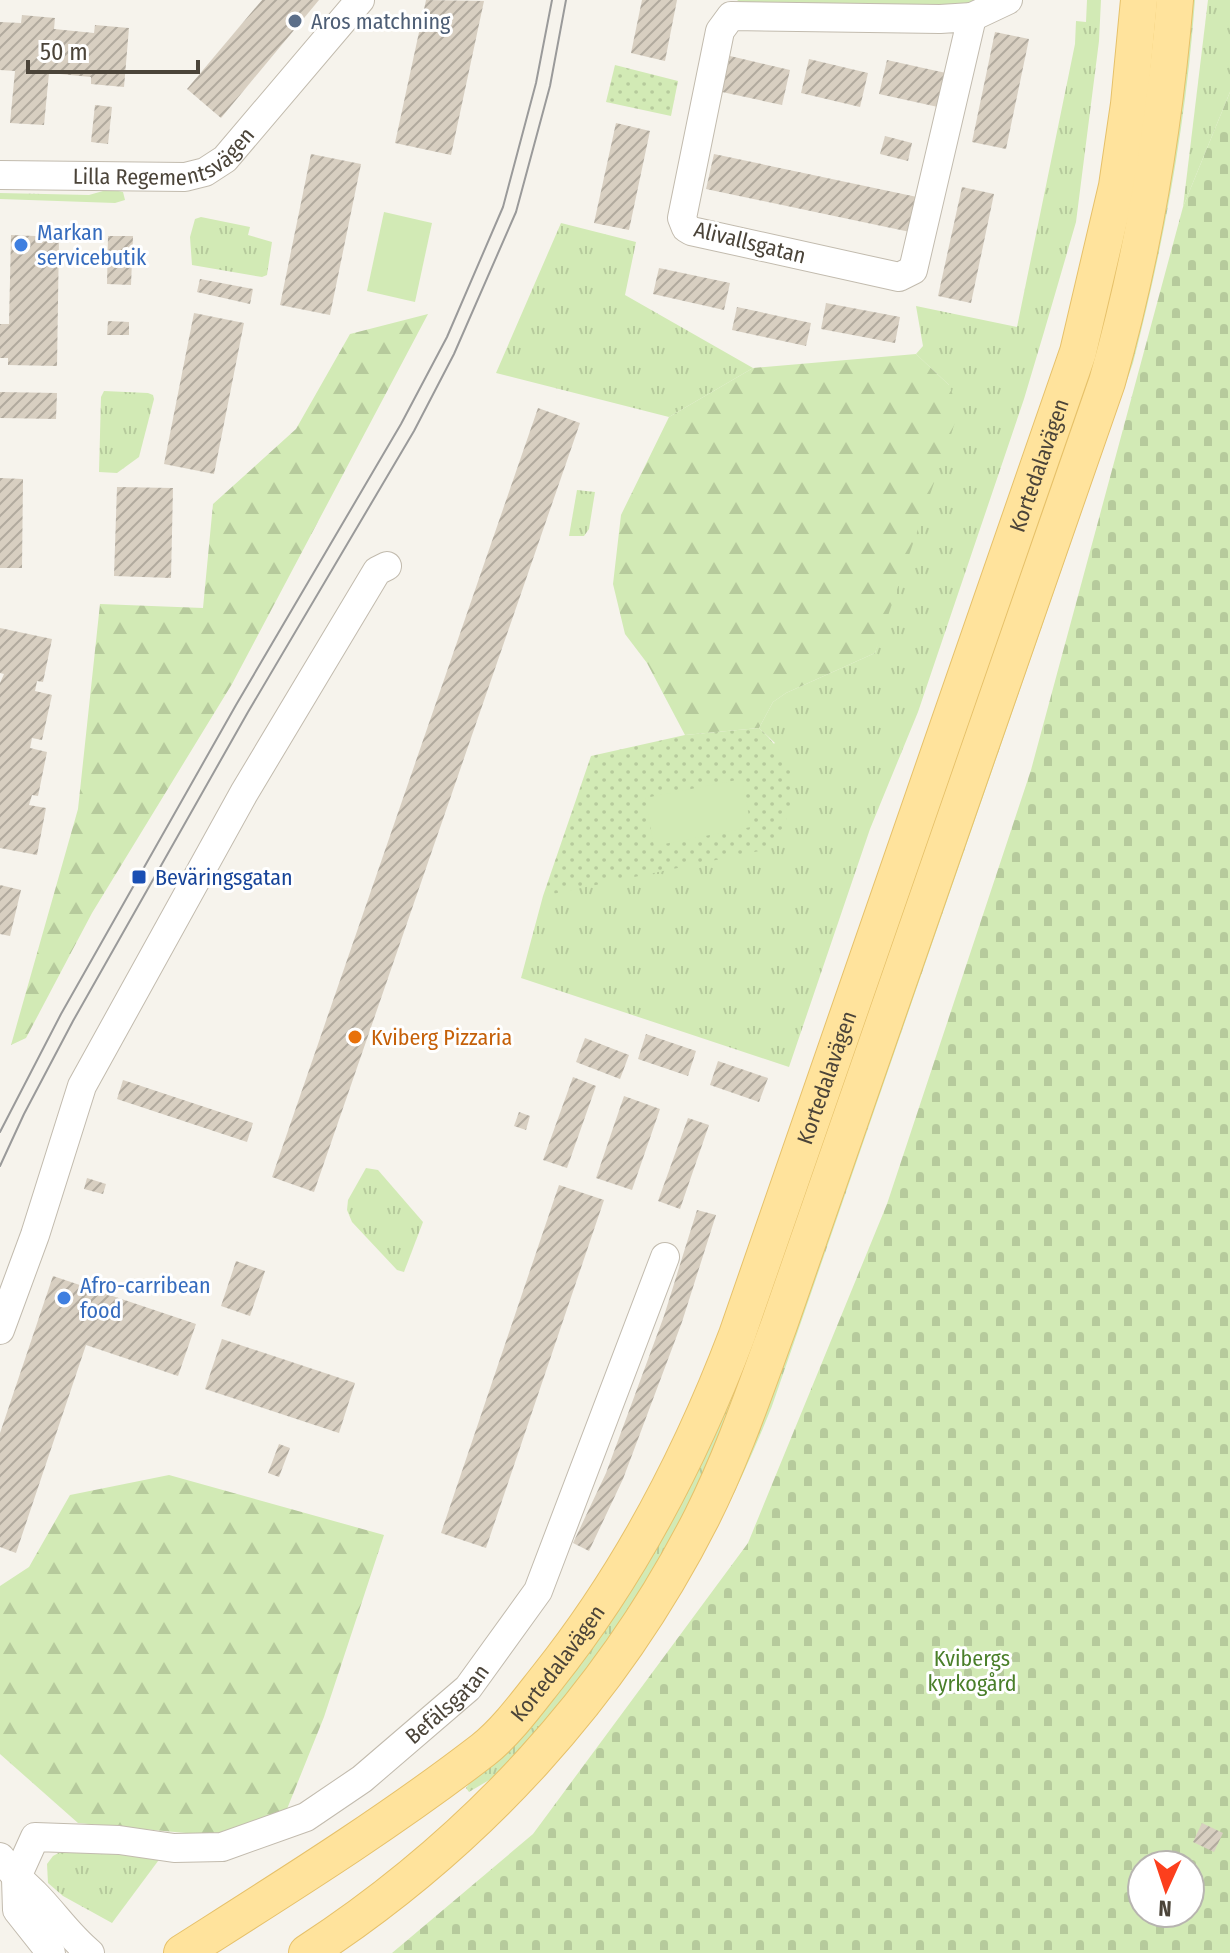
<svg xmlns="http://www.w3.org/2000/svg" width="1230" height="1953" viewBox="0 0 1230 1953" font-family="'Fira Sans Condensed',sans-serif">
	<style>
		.grass { fill: url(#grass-tufts) }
		.forest { fill: url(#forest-firs) }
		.cemetery { fill: url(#cemetery-stones); fill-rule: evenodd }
		.park { fill: url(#park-dots) }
		.pitch { fill: #d2eab5 }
		.building { fill: url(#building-hatch) }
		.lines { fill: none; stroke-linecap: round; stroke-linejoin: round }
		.minor-casing { stroke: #c2bbae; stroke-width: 30 }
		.major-casing { stroke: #e6c16a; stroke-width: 38 }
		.minor { stroke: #fff; stroke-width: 28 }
		.major { stroke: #ffe39c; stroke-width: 36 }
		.tram { stroke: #9a9a9a; stroke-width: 2 }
		.service-dot { fill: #5c6f8a; stroke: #fff; stroke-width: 3 }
		.shop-dot { fill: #3f7fe0; stroke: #fff; stroke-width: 3 }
		.transit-dot { fill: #1a4fb4; stroke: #fff; stroke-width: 3 }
		.food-dot { fill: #e8710a; stroke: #fff; stroke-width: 3 }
		.labels { text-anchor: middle; stroke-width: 6; stroke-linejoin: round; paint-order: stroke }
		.service-label { font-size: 22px; fill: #4e5e75; stroke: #fff; text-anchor: start }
		.street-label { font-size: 22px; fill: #4b4439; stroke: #fff }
		.shop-label { font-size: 22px; fill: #366cbe; stroke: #fff; text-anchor: start }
		.transit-label { font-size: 22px; fill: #164399; stroke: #fff; text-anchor: start }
		.food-label { font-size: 22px; fill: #c56008; stroke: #fff; text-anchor: start }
		.park-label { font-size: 22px; fill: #4a7f2a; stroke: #fff }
	</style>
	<defs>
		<pattern id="grass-tufts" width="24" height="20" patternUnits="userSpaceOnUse" patternTransform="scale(2)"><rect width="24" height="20" fill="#d2eab5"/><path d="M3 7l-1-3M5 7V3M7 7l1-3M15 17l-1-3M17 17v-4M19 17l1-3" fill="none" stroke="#b6ca9c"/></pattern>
		<pattern id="forest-firs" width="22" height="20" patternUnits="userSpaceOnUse" patternTransform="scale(2)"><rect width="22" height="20" fill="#d2eab5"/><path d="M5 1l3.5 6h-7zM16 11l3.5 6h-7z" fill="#b6ca9c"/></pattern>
		<pattern id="cemetery-stones" width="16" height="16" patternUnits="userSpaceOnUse" patternTransform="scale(2)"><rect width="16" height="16" fill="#d2eab5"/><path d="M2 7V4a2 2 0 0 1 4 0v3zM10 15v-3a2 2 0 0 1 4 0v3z" fill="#b6ca9c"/></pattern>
		<pattern id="park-dots" width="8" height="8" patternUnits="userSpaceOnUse" patternTransform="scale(2)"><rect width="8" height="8" fill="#d2eab5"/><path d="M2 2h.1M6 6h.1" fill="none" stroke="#b6ca9c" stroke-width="1.8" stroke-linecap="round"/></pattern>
		<pattern id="building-hatch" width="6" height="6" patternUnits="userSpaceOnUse" patternTransform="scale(2)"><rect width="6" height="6" fill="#d8cfc1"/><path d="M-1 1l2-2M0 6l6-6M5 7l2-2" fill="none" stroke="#b1aa9e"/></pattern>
	</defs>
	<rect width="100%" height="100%" fill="#f6f3ec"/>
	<g class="grass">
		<polygon points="737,0 986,0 958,7 742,4"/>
		<polygon points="1087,0 1101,0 1099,41 1076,222 1044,332 1024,399 918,712 870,829 789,1067 521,978 543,896 775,743 759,728 773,702 786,693 875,653 949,385 916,354 923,346 916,306 1017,327 1075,44 1076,21 1086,22"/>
		<polygon points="1151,0 1162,0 1157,61 1106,339 717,1452 618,1634 501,1773 469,1792 466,1788 471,1781 616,1607 1076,402"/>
		<path d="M1188,0H1195C1186,124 1164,243 1133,363L772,1406C696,1596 596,1743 439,1875L643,1644L1031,640Z"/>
		<polygon points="1208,0 1230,0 1230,92 1183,207"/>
		<polygon points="110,189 123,192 125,200 115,203 0,199 0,193 89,195"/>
		<polygon points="201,217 250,227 248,235 272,242 267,275 262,277 192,265 190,237 195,219"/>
		<polygon points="561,223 636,242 625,295 753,368 669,417 496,373"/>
		<polygon points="104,391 148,393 153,395 154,399 139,457 117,473 99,472 101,397"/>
		<polygon points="577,490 595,492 589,529 584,536 569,536"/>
		<polygon points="366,1168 378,1170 423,1222 404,1272 397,1270 352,1222 347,1210 348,1200"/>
		<polygon points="64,1850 161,1857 112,1923 63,1896 48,1883 47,1864 53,1856"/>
	</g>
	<g class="forest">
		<polygon points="428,314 232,684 92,913 26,1038 11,1045 78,809 100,604 203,608 213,504 296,429 350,334"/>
		<polygon points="916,354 949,385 959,411 875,653 786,693 773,702 759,728 685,735 647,663 625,634 613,584 621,515 669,417 753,368"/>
		<polygon points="169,1475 384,1535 324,1717 287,1809 218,1836 78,1823 0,1754 0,1586 29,1567 70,1495"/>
	</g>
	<path class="cemetery" d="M1230,92V1953H392L533,1834L748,1543L887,1204L1031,770L1183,207ZM1142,1865H1190V1913H1142Z"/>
	<g class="park">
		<polygon points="615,65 678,81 671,116 606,102"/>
		<path d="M759,728C776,743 800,775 793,800C789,816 780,832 773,848L543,896L591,756L685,735Z"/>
	</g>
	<g class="pitch">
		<polygon points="384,212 432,223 415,302 367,291"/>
		<polygon points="742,779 751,827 654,846 645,798"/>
	</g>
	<g class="building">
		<polygon points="262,0 319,0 221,118 187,89"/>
		<polygon points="426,0 484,1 451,155 395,143"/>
		<polygon points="642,0 677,0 665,61 631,53"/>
		<polygon points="22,15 55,18 54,29 94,33 95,25 129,28 124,87 91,84 91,77 49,73 44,125 10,123 15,71 0,70 0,22 21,23"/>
		<polygon points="995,32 1029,39 1006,149 972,142"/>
		<polygon points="730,56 790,70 782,105 722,92"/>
		<polygon points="809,59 868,73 860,107 801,93"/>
		<polygon points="887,60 946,73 938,107 879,94"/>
		<polygon points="95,105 112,107 108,144 91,142"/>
		<polygon points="616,123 650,131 629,230 594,223"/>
		<polygon points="885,136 912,143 908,161 880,154"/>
		<polygon points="311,154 361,164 330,315 280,305"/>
		<polygon points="714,154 917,197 910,232 706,189"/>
		<polygon points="962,187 994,194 971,303 938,296"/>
		<polygon points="11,235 59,237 57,366 8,365 8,358 0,358 0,324 9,324"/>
		<polygon points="108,236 133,236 131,285 107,284"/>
		<polygon points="659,268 730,283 724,310 653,294"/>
		<polygon points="200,279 253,289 250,304 197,292"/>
		<polygon points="826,303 900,317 895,343 821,329"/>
		<polygon points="737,307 811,323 806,346 732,330"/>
		<polygon points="194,313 244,323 214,474 164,464"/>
		<polygon points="108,321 129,322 129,335 107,335"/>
		<polygon points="0,392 57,393 56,419 0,418"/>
		<polygon points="538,408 580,423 314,1192 272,1177"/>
		<polygon points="0,478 23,479 22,568 0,568"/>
		<polygon points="117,487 173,488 171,578 114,576"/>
		<polygon points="0,628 52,639 43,682 37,681 35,691 52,695 42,740 32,738 30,748 47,752 38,796 32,795 29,805 46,808 37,855 0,848 0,683 4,674 0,673"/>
		<polygon points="0,885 21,890 10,936 0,934"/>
		<polygon points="646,1034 696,1051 688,1076 638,1059"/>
		<polygon points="585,1038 629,1055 620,1079 576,1062"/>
		<polygon points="718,1061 768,1078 759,1102 710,1085"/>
		<polygon points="573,1077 596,1086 567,1168 543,1160"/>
		<polygon points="123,1080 253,1123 247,1142 117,1099"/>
		<polygon points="624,1096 660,1109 632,1190 596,1178"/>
		<polygon points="519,1112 530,1116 526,1130 514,1126"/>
		<polygon points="688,1118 709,1125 680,1209 658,1201"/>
		<polygon points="87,1178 106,1184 103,1194 84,1189"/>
		<polygon points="559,1185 604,1200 486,1548 441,1533"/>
		<polygon points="697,1210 716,1215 682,1322 623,1479 589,1551 573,1543 606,1473 664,1316"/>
		<polygon points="236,1261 265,1271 250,1316 221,1306"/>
		<polygon points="53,1276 196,1324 178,1376 86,1345 16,1553 0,1547 0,1433"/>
		<polygon points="222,1339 355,1383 339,1433 205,1389"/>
		<polygon points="279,1444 290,1448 279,1477 268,1473"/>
		<polygon points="1202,1823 1223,1833 1214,1852 1193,1842"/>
	</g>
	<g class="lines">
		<g class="minor-casing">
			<g id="minor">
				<polygon points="731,16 940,19 972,17 913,270 899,277 691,231 686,228 682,218 720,31"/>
				<polyline points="972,17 1008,0"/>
				<path id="s1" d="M0,175L185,177L205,172L225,159L360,0"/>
				<polyline points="0,1330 35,1235 82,1086 244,793 377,571 387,566"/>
				<path d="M0,1857C12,1873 20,1880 34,1893C54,1913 68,1935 90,1953"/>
				<path id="s2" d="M51,1953L17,1910L16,1879L35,1837L119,1840L174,1848L222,1847L306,1817L362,1779L468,1688L538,1591L665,1257"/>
			</g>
		</g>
		<g class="major-casing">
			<g id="major">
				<path id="s3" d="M182,1953C284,1888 387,1824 483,1750C507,1731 528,1702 547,1678C630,1574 690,1459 737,1335L1078,352L1117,186L1129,104L1139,0"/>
				<path d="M307,1953C474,1844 612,1695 702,1517C733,1455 755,1390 779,1325L1107,382C1143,256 1164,130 1175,0"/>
			</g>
		</g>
		<use href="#minor" class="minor"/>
		<use href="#major" class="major"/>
		<g class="tram">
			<polyline points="0,1132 61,1014 236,705 401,424 447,337 503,207 536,83 552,0"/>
			<polyline points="0,1166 24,1114 73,1021 248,712 414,431 454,354 516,212 550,86 566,0"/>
		</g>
	</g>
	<circle class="service-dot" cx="295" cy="21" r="8"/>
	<g class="shop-dot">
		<circle cx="21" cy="245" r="8"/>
		<circle cx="64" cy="1298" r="8"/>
	</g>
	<rect class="transit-dot" x="131" y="869" width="16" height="16" rx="4"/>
	<circle class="food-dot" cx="355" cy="1037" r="8"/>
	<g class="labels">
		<g class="service-label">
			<text x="311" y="29">Aros matchning</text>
		</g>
		<g class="street-label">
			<text dy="8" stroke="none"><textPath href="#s1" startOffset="170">Lilla Regementsvägen</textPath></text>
			<text transform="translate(750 242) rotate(14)" y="8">Alivallsgatan</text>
			<text dy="8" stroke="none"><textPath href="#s3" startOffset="1774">Kortedalavägen</textPath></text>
			<text dy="8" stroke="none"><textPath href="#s3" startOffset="1126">Kortedalavägen</textPath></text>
			<text dy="8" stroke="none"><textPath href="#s3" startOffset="478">Kortedalavägen</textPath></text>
			<text dy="8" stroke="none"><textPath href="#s2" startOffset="590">Befälsgatan</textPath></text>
		</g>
		<g class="shop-label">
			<text x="37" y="240">Markan<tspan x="37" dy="25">servicebutik</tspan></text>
			<text x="80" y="1293">Afro-carribean<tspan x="80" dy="25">food</tspan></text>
		</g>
		<g class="transit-label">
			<text x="155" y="885">Beväringsgatan</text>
		</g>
		<g class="food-label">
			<text x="371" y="1045">Kviberg Pizzaria</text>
		</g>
		<g class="park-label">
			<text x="972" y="1666">Kvibergs<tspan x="972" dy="25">kyrkogård</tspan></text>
		</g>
	</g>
	<g transform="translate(1166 1889) rotate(183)"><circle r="38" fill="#ffffff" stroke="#b7b4b0" stroke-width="2"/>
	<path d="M0-6L14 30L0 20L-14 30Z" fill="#fc3f1d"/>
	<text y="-12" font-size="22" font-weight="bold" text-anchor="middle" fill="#4b4439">N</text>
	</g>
	<path d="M28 60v12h170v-12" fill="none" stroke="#4b4439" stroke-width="4"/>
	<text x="40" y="60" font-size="24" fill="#4b4439" stroke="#ffffff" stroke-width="6" paint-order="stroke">50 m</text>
</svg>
